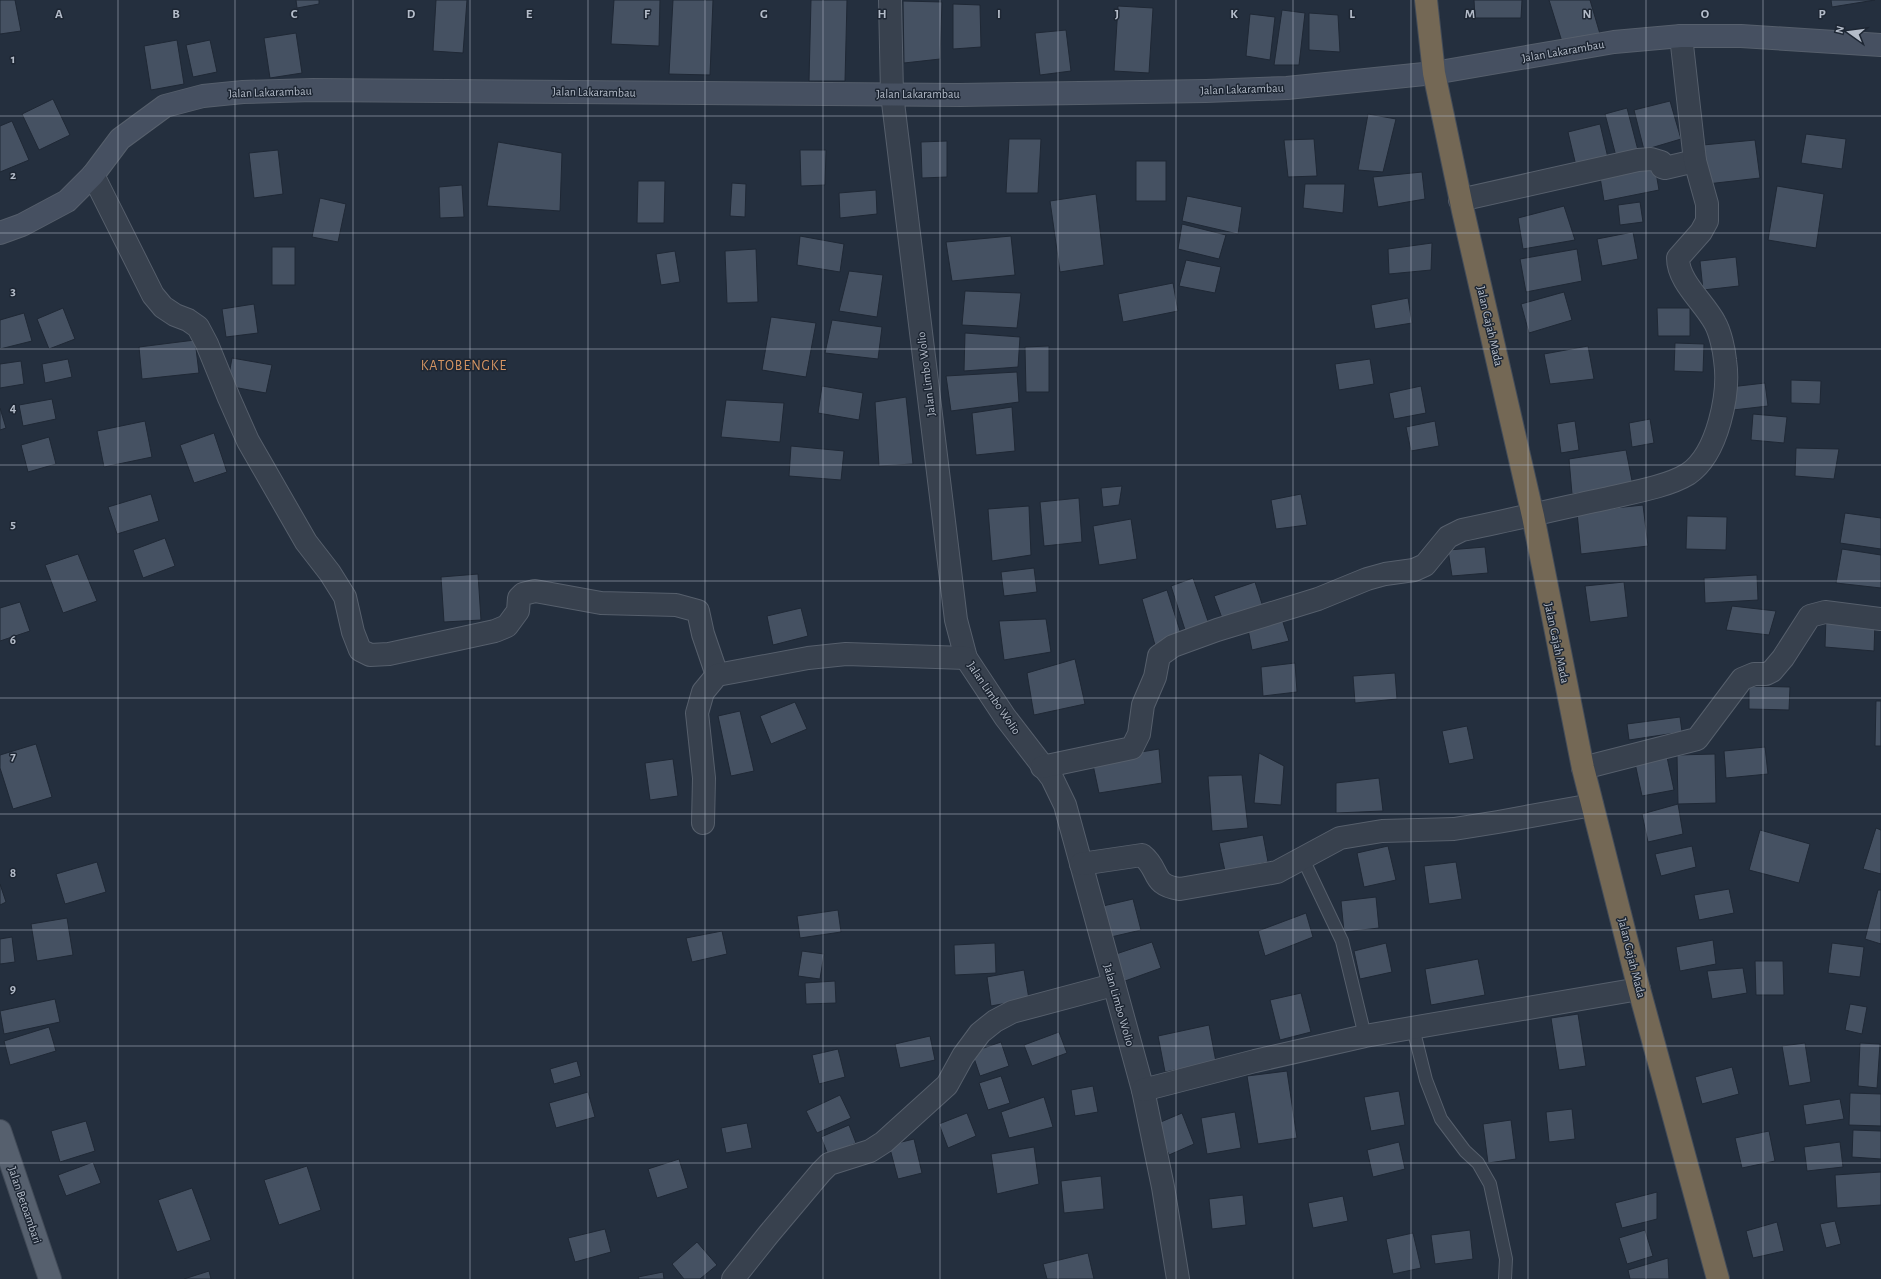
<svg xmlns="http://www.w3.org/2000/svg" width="1881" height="1279" viewBox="0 0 1881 1279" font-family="'Alegreya Sans',sans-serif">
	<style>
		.building { fill: #455162; stroke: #1f2835 }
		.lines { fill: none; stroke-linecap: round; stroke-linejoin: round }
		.lane-casing { stroke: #565f6c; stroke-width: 14 }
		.street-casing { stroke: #565f6c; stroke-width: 24 }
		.secondary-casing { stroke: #565f6c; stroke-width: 24 }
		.primary-casing { stroke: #414a57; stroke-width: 24 }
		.highway-casing { stroke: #434c59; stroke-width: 24 }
		.lane { stroke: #38414e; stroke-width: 12 }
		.street { stroke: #38414e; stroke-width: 22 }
		.secondary { stroke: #465061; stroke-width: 22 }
		.primary { stroke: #56606e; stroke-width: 22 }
		.highway { stroke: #746855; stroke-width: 22 }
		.grid { fill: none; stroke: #b4bcc9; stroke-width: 1; stroke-opacity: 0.55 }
		.labels { text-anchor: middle; stroke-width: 3; stroke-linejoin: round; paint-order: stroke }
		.street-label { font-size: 12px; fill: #b4bcc9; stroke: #1d2633 }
		.quarter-label { font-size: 14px; letter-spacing: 1px; fill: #d59563; stroke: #1d2633 }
		.grid-label { font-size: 13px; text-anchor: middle; font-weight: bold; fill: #b4bcc9; stroke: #1d2633; stroke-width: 3; stroke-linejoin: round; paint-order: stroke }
	</style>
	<rect width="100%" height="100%" fill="#242f3e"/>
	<g class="building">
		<polygon points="0,0 15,0 21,31 0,34"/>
		<polygon points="296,0 319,0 319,4 297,8"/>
		<polygon points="436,0 467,0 463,53 433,51"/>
		<polygon points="614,0 660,0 659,46 611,44"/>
		<polygon points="673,0 713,0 710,75 669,74"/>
		<polygon points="811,0 847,0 845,81 809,81"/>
		<polygon points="1474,0 1522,0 1521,18 1475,18"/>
		<polygon points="1549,0 1590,0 1600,34 1563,45"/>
		<polygon points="1831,0 1875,0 1832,7"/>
		<polygon points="903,1 942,2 940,59 904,63"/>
		<polygon points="953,4 980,5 981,47 953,49"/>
		<polygon points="1118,6 1153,8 1149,73 1114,71"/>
		<polygon points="1282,10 1305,13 1299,65 1274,65"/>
		<polygon points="1309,13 1338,15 1340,52 1309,50"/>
		<polygon points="1250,14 1275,17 1270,60 1246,56"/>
		<polygon points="1066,30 1071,71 1040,75 1035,33"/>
		<polygon points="296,33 302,73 270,78 264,38"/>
		<polygon points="177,40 184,84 151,90 144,46"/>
		<polygon points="210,40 217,72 193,77 186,45"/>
		<polygon points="53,99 70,135 39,150 22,114"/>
		<polygon points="1670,101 1681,139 1644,150 1634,110"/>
		<polygon points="1627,108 1639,154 1617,160 1605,114"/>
		<polygon points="1368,114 1396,119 1383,172 1358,170"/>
		<polygon points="12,121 29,160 0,172 0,126"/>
		<polygon points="1600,124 1609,162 1577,170 1568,132"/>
		<polygon points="1806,134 1846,139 1842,169 1801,163"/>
		<polygon points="1009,139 1041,139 1038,193 1006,193"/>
		<polygon points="1314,139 1317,176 1288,177 1284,140"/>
		<polygon points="1755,140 1760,178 1707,184 1703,145"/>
		<polygon points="947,141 947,177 922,178 921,142"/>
		<polygon points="498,142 562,153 560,211 487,206"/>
		<polygon points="278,150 283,194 254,198 249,153"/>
		<polygon points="800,150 826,150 825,185 801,186"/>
		<rect x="1136" y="161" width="30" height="40"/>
		<polygon points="1654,161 1659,190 1604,201 1599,171"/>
		<polygon points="1422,172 1425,199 1378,207 1373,177"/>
		<polygon points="638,181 665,181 664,223 637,223"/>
		<polygon points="732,183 746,184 745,217 730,216"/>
		<polygon points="1305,184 1345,184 1343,213 1303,208"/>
		<polygon points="462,185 464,217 440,218 439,187"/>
		<polygon points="1777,186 1824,194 1816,248 1768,240"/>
		<polygon points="876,190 877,214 840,218 839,193"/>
		<polygon points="1096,194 1104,265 1060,272 1050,201"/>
		<polygon points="1187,196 1242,207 1238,234 1182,221"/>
		<polygon points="320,198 346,204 338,242 312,237"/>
		<polygon points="1640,202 1643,222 1620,225 1618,205"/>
		<polygon points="1564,206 1575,240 1523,249 1518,218"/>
		<polygon points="1182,224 1226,235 1219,259 1178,249"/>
		<polygon points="1633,232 1638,259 1602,266 1597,239"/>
		<polygon points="800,236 844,244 840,272 797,265"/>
		<polygon points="1011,236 1015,275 952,281 946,242"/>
		<polygon points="1432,243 1431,270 1389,274 1388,249"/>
		<rect x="272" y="247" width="23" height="38"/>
		<polygon points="756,249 758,302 727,303 725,251"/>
		<polygon points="1577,249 1582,281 1526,292 1520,259"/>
		<polygon points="675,251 680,282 661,285 656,254"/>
		<polygon points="1736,257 1739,286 1703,290 1700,261"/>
		<polygon points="1186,260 1221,267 1215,293 1179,286"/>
		<polygon points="849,271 883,275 877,317 839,311"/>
		<polygon points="1173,283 1178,311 1123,322 1118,294"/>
		<polygon points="965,291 1021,293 1017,328 962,325"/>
		<polygon points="1564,292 1572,320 1529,333 1521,304"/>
		<polygon points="1408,298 1412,323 1375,329 1371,305"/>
		<polygon points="254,304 258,333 226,337 222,309"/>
		<polygon points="63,308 75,339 49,349 37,319"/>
		<polygon points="1657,308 1690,308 1690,336 1658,336"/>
		<polygon points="24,313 32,341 0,349 0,320"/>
		<polygon points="771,317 816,323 806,377 762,370"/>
		<polygon points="832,320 882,327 878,359 825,353"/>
		<polygon points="965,333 1020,337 1018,367 964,371"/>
		<polygon points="195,340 199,373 142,379 139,347"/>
		<polygon points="1675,343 1704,344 1703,372 1674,371"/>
		<polygon points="1049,346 1049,392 1026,392 1025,347"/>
		<polygon points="1588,346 1594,379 1550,384 1544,354"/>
		<polygon points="232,358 272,365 266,393 227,386"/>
		<polygon points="68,359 72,377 45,383 42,364"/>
		<polygon points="1370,359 1374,384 1339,390 1335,364"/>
		<polygon points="21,361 24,384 0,388 0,364"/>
		<polygon points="1017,372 1019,402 951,411 946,376"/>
		<polygon points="1791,380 1821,381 1820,404 1791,403"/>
		<polygon points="1765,383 1768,406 1733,410 1730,387"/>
		<polygon points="822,386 863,393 859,420 818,413"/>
		<polygon points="1421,386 1426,413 1394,419 1389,393"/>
		<polygon points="906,397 913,464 879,466 875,402"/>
		<polygon points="52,399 56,419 23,426 19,405"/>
		<polygon points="726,400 784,403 780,442 721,437"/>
		<polygon points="1012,407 1015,451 976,455 972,413"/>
		<polygon points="0,408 6,428 0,430"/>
		<polygon points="1753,414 1787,417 1784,443 1751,440"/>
		<polygon points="1650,419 1654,443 1632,447 1629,423"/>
		<polygon points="145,421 152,457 104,467 97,431"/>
		<polygon points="1435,421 1439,446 1411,451 1406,427"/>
		<polygon points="1575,421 1579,450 1561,453 1557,424"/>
		<polygon points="214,433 227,472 194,483 180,445"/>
		<polygon points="49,437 56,464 28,472 21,445"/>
		<polygon points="791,446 844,451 841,480 789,476"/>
		<polygon points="1796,448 1839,449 1834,479 1795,476"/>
		<polygon points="1626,450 1633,486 1572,494 1569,459"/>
		<polygon points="1122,486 1119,505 1103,507 1101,488"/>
		<polygon points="151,494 159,521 117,534 108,507"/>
		<polygon points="1301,494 1307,525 1276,529 1271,500"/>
		<polygon points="1079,498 1082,542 1044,546 1040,502"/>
		<polygon points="1643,505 1648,546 1581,554 1577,512"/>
		<polygon points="1029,506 1031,555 992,561 988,509"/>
		<polygon points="1845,513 1881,518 1881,549 1840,543"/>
		<polygon points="1687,516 1727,517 1726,550 1686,549"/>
		<polygon points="1131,519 1137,559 1099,565 1093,526"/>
		<polygon points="165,538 175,566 143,578 133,550"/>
		<polygon points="1485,547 1488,573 1452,576 1448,550"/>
		<polygon points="1842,549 1881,555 1881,588 1836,583"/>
		<polygon points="78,554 97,601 63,613 45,565"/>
		<polygon points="1034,568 1037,592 1004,596 1001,572"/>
		<polygon points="478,574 481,620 444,622 441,577"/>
		<polygon points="1757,575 1758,600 1705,603 1704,578"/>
		<polygon points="1193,578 1209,624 1186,633 1171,586"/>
		<polygon points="1255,582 1263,607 1223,621 1214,596"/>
		<polygon points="1624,582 1628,617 1590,622 1585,586"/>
		<polygon points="1167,590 1181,634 1155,645 1142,599"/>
		<polygon points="20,602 30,631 0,641 0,608"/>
		<polygon points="1732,606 1776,611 1769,635 1726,630"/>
		<polygon points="801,608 808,636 773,645 767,616"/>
		<polygon points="1281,616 1289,641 1252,650 1247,624"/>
		<polygon points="1826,617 1875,622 1874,651 1825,647"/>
		<polygon points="1046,619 1051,652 1004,660 999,621"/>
		<polygon points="1075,659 1085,704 1034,715 1027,673"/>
		<polygon points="1295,663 1297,692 1263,696 1261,667"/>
		<polygon points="1395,673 1397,699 1355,703 1353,676"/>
		<polygon points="1749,686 1790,687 1789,710 1749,709"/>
		<polygon points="1876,701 1881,701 1881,746 1875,746"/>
		<polygon points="795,702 807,729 771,744 760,716"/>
		<polygon points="740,711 754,771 731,776 718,716"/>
		<polygon points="1680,717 1682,732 1629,740 1627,724"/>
		<polygon points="1467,726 1474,759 1449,764 1442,731"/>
		<polygon points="36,744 52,797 13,809 0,768 0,755"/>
		<polygon points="1765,747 1768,774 1726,778 1724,751"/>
		<polygon points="1159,749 1162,783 1099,793 1092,760"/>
		<polygon points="1259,753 1284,766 1281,805 1254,803"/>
		<polygon points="1715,754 1716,803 1678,804 1677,755"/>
		<polygon points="1667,757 1674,790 1642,796 1635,763"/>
		<polygon points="673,759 678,796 650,800 645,763"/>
		<polygon points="1242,775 1248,828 1212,831 1208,776"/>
		<polygon points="1379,778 1383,811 1336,813 1336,783"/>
		<polygon points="1678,804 1683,834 1648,842 1642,814"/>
		<polygon points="1876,828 1881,830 1881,874 1863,869"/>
		<polygon points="1760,830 1810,844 1799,883 1749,870"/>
		<polygon points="1263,835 1268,862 1225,871 1219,843"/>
		<polygon points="1388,846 1396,880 1364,887 1357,853"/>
		<polygon points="1692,846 1696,867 1661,876 1655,854"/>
		<polygon points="97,862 106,892 65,904 56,874"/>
		<polygon points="1456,862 1462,899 1429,904 1424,866"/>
		<polygon points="0,884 6,902 0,905"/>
		<polygon points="1729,889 1734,913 1699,920 1694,895"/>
		<polygon points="1878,890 1881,890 1881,944 1865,939"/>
		<polygon points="1376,897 1379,928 1344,932 1341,901"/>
		<polygon points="1133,899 1141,930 1111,937 1103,906"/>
		<polygon points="838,910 841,932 800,938 797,916"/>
		<polygon points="1306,913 1313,937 1265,956 1258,931"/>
		<polygon points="67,918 73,955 37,961 31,924"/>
		<polygon points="722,931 727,954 692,962 686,938"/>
		<polygon points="12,937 15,962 0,964 0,939"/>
		<polygon points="1713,940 1716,964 1680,971 1676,947"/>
		<polygon points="1152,942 1161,968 1125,981 1116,954"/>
		<polygon points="995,943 996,973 955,975 954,945"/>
		<polygon points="1386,943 1392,972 1360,979 1354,951"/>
		<polygon points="1832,943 1864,947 1860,977 1828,973"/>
		<polygon points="802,951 824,954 820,979 798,976"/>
		<polygon points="1478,959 1485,995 1431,1005 1425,969"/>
		<polygon points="1755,961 1783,961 1784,995 1756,995"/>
		<polygon points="1743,968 1747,993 1712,999 1707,971"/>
		<polygon points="1024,970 1029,999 991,1006 987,977"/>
		<polygon points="835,981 836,1003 806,1004 805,983"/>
		<polygon points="1301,993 1311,1032 1280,1040 1270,1000"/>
		<polygon points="55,999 60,1022 4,1034 0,1011"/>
		<polygon points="1850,1004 1867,1007 1862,1034 1845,1030"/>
		<polygon points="1578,1014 1586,1066 1559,1070 1551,1018"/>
		<polygon points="1209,1025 1216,1062 1165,1072 1158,1036"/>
		<polygon points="49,1027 56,1051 10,1065 4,1041"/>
		<polygon points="1059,1032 1067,1053 1032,1066 1024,1045"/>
		<polygon points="930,1036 935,1060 900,1068 895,1044"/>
		<polygon points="1001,1042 1009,1066 980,1076 972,1052"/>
		<polygon points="1805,1043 1811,1082 1789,1086 1782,1046"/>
		<polygon points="1860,1043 1880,1044 1877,1088 1858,1086"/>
		<polygon points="838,1049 845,1077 819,1084 812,1055"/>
		<polygon points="577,1061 581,1076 554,1084 550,1069"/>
		<polygon points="1732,1067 1739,1094 1702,1104 1695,1077"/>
		<polygon points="1287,1071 1297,1138 1258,1144 1247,1076"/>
		<polygon points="1001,1076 1010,1103 988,1110 979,1083"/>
		<polygon points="1093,1086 1098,1112 1075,1116 1071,1090"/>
		<polygon points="1399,1091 1405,1125 1371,1131 1364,1097"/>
		<polygon points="588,1092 595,1117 556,1128 549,1103"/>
		<polygon points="1850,1093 1881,1094 1881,1126 1849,1125"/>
		<polygon points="840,1095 851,1118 817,1133 806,1111"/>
		<polygon points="1044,1097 1053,1127 1009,1138 1001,1112"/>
		<polygon points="1840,1099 1844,1119 1806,1125 1803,1105"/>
		<polygon points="1572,1109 1575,1139 1549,1142 1546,1112"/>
		<polygon points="1235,1112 1241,1148 1207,1154 1201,1118"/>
		<polygon points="967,1113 976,1136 948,1148 939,1124"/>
		<polygon points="1182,1113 1194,1144 1169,1155 1156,1124"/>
		<polygon points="1511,1120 1516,1159 1488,1163 1483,1124"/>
		<polygon points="86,1121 95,1151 60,1162 51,1131"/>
		<polygon points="747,1123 752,1148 726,1153 721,1128"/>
		<polygon points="849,1125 856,1143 828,1155 821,1137"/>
		<polygon points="1853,1130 1881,1131 1881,1159 1852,1157"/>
		<polygon points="1769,1131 1775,1161 1742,1168 1735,1138"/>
		<polygon points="914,1139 922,1173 898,1179 889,1145"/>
		<polygon points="1399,1142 1405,1169 1373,1177 1367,1150"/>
		<polygon points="1840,1142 1843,1167 1807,1171 1804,1147"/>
		<polygon points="1034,1147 1039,1184 997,1194 991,1154"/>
		<polygon points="679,1159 688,1188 657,1198 648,1169"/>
		<polygon points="93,1162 101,1183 66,1196 58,1175"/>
		<polygon points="307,1166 321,1210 279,1225 264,1180"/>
		<polygon points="1881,1172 1881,1205 1837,1208 1835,1175"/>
		<polygon points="1101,1176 1104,1209 1064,1213 1061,1181"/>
		<polygon points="192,1188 211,1240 177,1252 158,1200"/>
		<polygon points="1657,1192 1657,1219 1622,1228 1615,1203"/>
		<polygon points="1243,1195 1246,1225 1212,1229 1209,1199"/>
		<polygon points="1343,1196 1348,1221 1313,1228 1308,1203"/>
		<polygon points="1835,1221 1841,1244 1826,1248 1820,1224"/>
		<polygon points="1777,1222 1784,1251 1753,1258 1746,1231"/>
		<polygon points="605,1229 611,1252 575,1262 568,1238"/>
		<polygon points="1470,1230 1473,1259 1435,1264 1431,1235"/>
		<polygon points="1645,1230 1653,1256 1627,1264 1619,1238"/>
		<polygon points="1413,1233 1421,1268 1393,1274 1386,1239"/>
		<polygon points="697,1242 717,1265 700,1279 684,1279 672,1264"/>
		<polygon points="1088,1253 1094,1279 1047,1279 1043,1264"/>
		<polygon points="1668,1258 1669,1279 1630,1279 1628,1270"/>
		<polygon points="209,1271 211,1279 184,1279"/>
		<polygon points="663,1272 664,1279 639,1279 638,1277"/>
	</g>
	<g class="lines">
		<g class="lane-casing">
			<g id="lane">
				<polyline points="1303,859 1342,941 1365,1036"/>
				<polyline points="1413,1028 1426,1080 1441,1119 1465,1151 1478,1163 1490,1184 1506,1259 1505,1279"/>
			</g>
		</g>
		<g class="street-casing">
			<g id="street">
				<polyline points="890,0 892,94 956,620 966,658 1005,717 1052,778 1065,805 1143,1090 1163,1187 1178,1279"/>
				<polyline points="93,175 153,295 163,307 175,315 188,320 198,327 207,344 229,398 248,441 306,542 330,573 345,597 353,632 360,650 370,655 389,654 495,631 507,626 518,611 519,598 523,594 535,591 601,603 676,605 698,611 703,634 717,675"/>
				<polyline points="1460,200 1638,160 1651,159 1661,162 1662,167 1665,168 1695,161"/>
				<path d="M1042,767L1132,748L1139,734L1143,705L1155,677L1159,656L1173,646L1217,630L1318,599L1367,579L1385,574L1414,570L1425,565L1448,537L1462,530C1510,520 1557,509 1604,499C1629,493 1667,487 1688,474C1718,454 1730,393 1725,360C1724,349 1720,332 1715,323C1704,302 1678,282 1678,258L1701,232L1707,221V204L1695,161L1681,36"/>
				<polyline points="1583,768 1697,739 1742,679 1754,674 1766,674 1772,671 1783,658 1810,616 1825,612 1881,619"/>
				<polyline points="703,823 704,778 697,713 703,692 717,675 808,658 846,654 966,658"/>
				<path d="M1081,864L1142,855C1161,870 1150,885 1180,889L1277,872L1340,838L1382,831L1454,829L1498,822L1592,805"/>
				<polyline points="1143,1090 1255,1061 1365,1036 1639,989"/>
				<polyline points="733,1279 768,1235 821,1172 829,1164 870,1151 884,1142 947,1085 963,1056 980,1033 995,1021 1012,1012 1113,985"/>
			</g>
		</g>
		<g class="secondary-casing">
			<polyline id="secondary" points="0,233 22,225 67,201 93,175 120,139 165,106 203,96 243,92 313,90 960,95 1206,91 1287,88 1434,73 1614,42 1681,36 1741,36 1881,45"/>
		</g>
		<g class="primary-casing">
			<polyline id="primary" points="0,1131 50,1279"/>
		</g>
		<g class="highway-casing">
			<polyline id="highway" points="1426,0 1434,73 1463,211 1533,516 1583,768 1639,989 1718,1279"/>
		</g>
		<use href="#lane" class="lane"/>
		<use href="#street" class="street"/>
		<use href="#secondary" class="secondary"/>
		<use href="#primary" class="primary"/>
		<use href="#highway" class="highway"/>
	</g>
	<path class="grid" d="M118,0V1279M235,0V1279M353,0V1279M470,0V1279M588,0V1279M705,0V1279M823,0V1279M940,0V1279M1058,0V1279M1176,0V1279M1293,0V1279M1411,0V1279M1528,0V1279M1646,0V1279M1763,0V1279M0,116H1881M0,233H1881M0,349H1881M0,465H1881M0,581H1881M0,698H1881M0,814H1881M0,930H1881M0,1046H1881M0,1163H1881"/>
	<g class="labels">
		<g class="street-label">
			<text transform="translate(1563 51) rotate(-10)" y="4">Jalan Lakarambau</text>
			<text transform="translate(1242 89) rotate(-2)" y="4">Jalan Lakarambau</text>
			<text transform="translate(270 92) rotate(-2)" y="4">Jalan Lakarambau</text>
			<text transform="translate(594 92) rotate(1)" y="4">Jalan Lakarambau</text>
			<text x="918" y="98">Jalan Lakarambau</text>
			<text transform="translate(1490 326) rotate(77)" y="4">Jalan Gajah Mada</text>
			<text transform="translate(926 374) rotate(-97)" y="4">Jalan Limbo Wolio</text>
			<text transform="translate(1557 643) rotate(78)" y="4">Jalan Gajah Mada</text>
			<text transform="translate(994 698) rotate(56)" y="4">Jalan Limbo Wolio</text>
			<text transform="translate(1632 958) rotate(76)" y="4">Jalan Gajah Mada</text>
			<text transform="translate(1119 1005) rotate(74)" y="4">Jalan Limbo Wolio</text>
			<text transform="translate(25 1205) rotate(71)" y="4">Jalan Betoambari</text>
		</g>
		<g class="quarter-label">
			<text x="464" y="370">KATOBENGKE</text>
		</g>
	</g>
	<g class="grid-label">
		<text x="59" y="18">A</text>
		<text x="176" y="18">B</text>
		<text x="294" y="18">C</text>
		<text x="411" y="18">D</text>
		<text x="529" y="18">E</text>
		<text x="647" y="18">F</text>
		<text x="764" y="18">G</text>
		<text x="882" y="18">H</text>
		<text x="999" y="18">I</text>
		<text x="1117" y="18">J</text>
		<text x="1234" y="18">K</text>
		<text x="1352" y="18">L</text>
		<text x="1470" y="18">M</text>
		<text x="1587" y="18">N</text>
		<text x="1705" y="18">O</text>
		<text x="1822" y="18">P</text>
		<text x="13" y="63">1</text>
		<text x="13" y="179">2</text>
		<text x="13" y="295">3</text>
		<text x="13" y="412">4</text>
		<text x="13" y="528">5</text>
		<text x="13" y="644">6</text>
		<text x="13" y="760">7</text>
		<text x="13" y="877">8</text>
		<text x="13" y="993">9</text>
	</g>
	<g transform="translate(1849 32) rotate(284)" stroke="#1d2633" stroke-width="3" paint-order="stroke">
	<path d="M0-3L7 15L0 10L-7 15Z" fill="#b4bcc9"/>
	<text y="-6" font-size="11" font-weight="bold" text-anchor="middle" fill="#b4bcc9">N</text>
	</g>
</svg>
